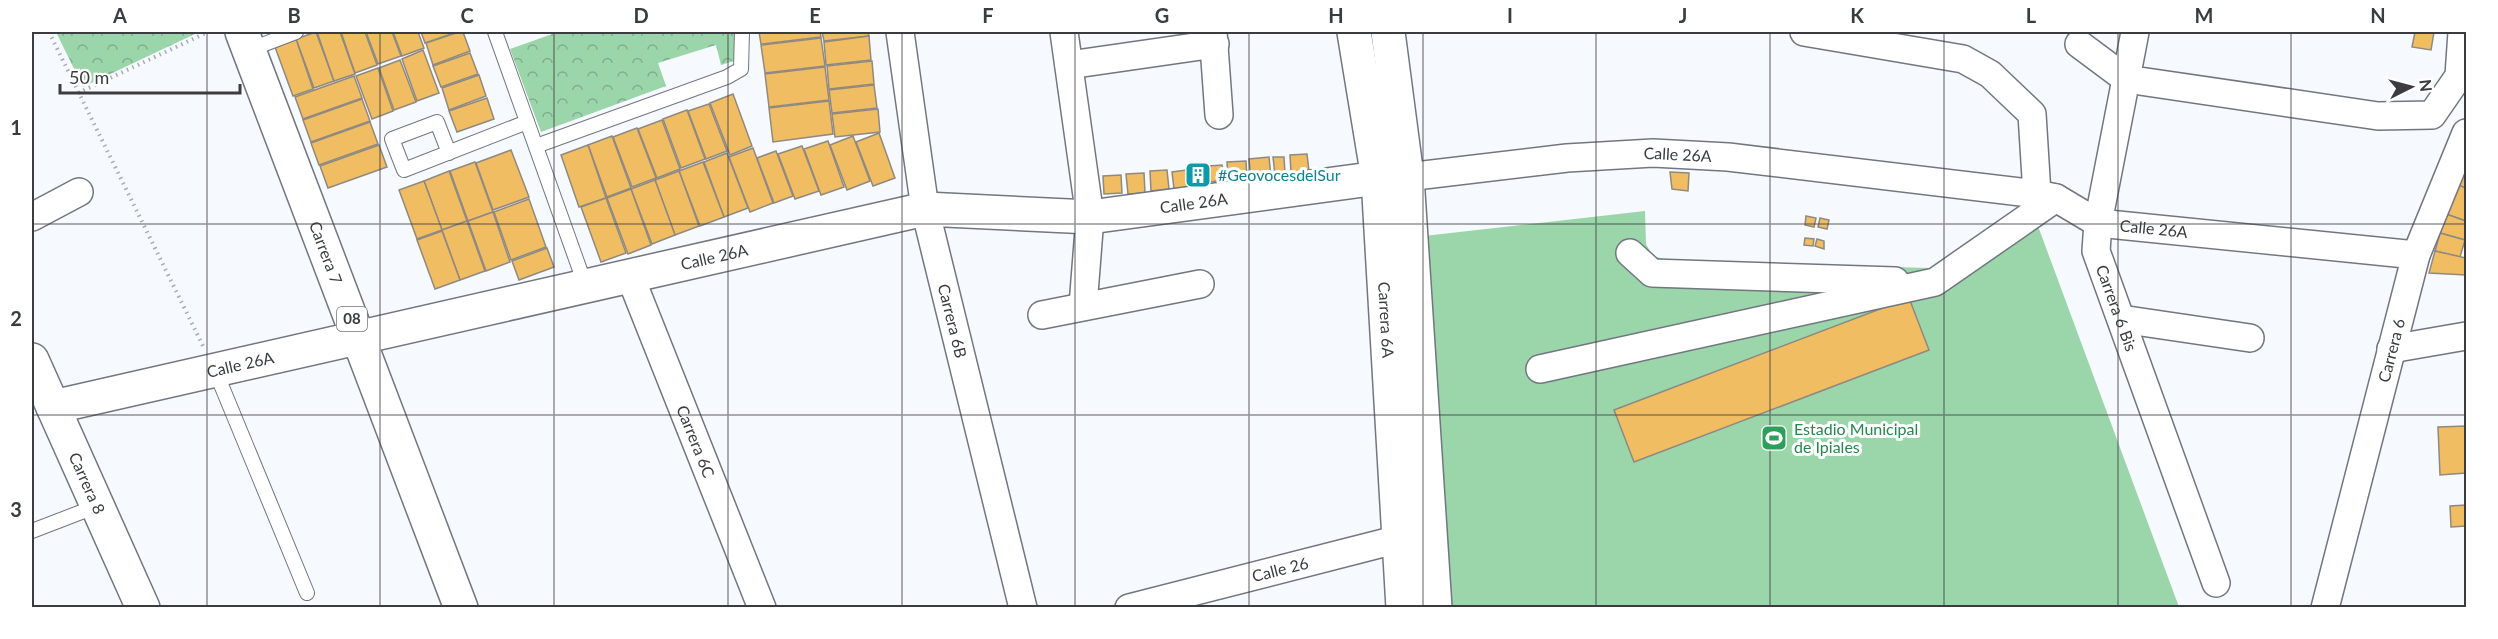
<svg xmlns="http://www.w3.org/2000/svg" width="2498" height="639" viewBox="0 0 2498 639" font-family="Lato,sans-serif">
	<style>
		.park { fill: url(#park-crowns) }
		.pitch { fill: #9bd5aa }
		.building { fill: #f1bd63; stroke: #8f8980; stroke-width: 1.5 }
		.lines { fill: none; stroke-linecap: round; stroke-linejoin: round }
		.lane-casing { stroke: #717680; stroke-width: 16 }
		.street-casing { stroke: #717680; stroke-width: 30 }
		.secondary-casing { stroke: #717680; stroke-width: 36 }
		.primary-casing { stroke: #717680; stroke-width: 36 }
		.path { stroke: #a8abaf; stroke-width: 4; stroke-dasharray: 1.5 4.5; stroke-linecap: butt }
		.lane { stroke: #fff; stroke-width: 14 }
		.street { stroke: #fff; stroke-width: 27 }
		.secondary { stroke: #fff; stroke-width: 33 }
		.primary { stroke: #fff; stroke-width: 33 }
		.grid { fill: none; stroke: #3a3c40; stroke-width: 1.5; stroke-opacity: 0.55 }
		.labels { text-anchor: middle; stroke-width: 6; stroke-linejoin: round; paint-order: stroke }
		.shield { fill: #fff; stroke: #757679; stroke-width: 1.5 }
		.shield-label { font-size: 15px; font-weight: bold; fill: #3a3c40 }
		.street-label { font-size: 16px; fill: #3a3c40; stroke: #fff }
		.culture-label { font-size: 16px; fill: #0d838f; stroke: #fff; text-anchor: start }
		.leisure-label { font-size: 16px; fill: #27864d; stroke: #fff; text-anchor: start }
		.neatline { fill: none; stroke: #3a3c40; stroke-width: 2 }
		.grid-label { font-size: 20px; text-anchor: middle; font-weight: bold; fill: #3a3c40 }
	</style>
	<defs>
		<pattern id="park-crowns" width="20" height="18" patternUnits="userSpaceOnUse" patternTransform="scale(1.5)"><rect width="20" height="18" fill="#9bd5aa"/><path d="M2 6a3 3 0 1 1 6 0M12 15a3 3 0 1 1 6 0" fill="none" stroke="#7fae8c"/></pattern>
	</defs>
	<rect width="100%" height="100%" fill="#f6f9fd"/>
	<g class="park">
		<polygon points="56,32 199,32 83,87"/>
		<polygon points="558,32 734,32 737,60 721,65 716,45 658,63 666,86 541,132 510,49"/>
	</g>
	<polygon class="pitch" points="1645,211 1646,244 1653,256 1671,261 1930,268 2035,218 2179,607 1444,607 1415,237"/>
	<g class="building">
		<polygon points="316,32 334,81 314,88 296,39"/>
		<polygon points="317,32 340,32 355,74 334,81"/>
		<polygon points="341,32 365,32 377,65 355,73"/>
		<polygon points="366,32 392,32 401,56 378,64"/>
		<polygon points="393,32 418,32 424,48 402,56"/>
		<polygon points="421,32 457,32 425,43"/>
		<polygon points="459,32 463,32 470,51 433,65 426,43"/>
		<polygon points="759,32 820,32 821,37 761,44"/>
		<polygon points="822,32 868,32 869,36 824,41"/>
		<polygon points="2415,32 2434,32 2431,50 2412,47"/>
		<polygon points="869,36 871,60 826,65 824,42"/>
		<polygon points="821,38 825,66 765,73 761,45"/>
		<polygon points="296,39 313,89 293,96 275,47"/>
		<polygon points="423,50 439,93 417,101 402,59"/>
		<polygon points="470,53 478,74 441,87 433,66"/>
		<polygon points="400,60 416,102 394,110 379,68"/>
		<polygon points="872,61 874,84 829,89 827,66"/>
		<polygon points="825,67 829,100 769,107 765,74"/>
		<polygon points="378,68 393,111 372,119 356,76"/>
		<polygon points="479,75 486,96 449,110 442,88"/>
		<polygon points="354,76 362,98 303,119 295,97"/>
		<polygon points="874,85 877,108 832,113 829,90"/>
		<polygon points="733,94 752,146 730,155 710,103"/>
		<polygon points="487,98 494,119 457,132 449,111"/>
		<polygon points="362,99 370,121 311,142 303,120"/>
		<polygon points="829,101 833,134 773,142 769,108"/>
		<polygon points="709,104 727,151 706,159 688,111"/>
		<polygon points="878,109 880,132 835,137 832,114"/>
		<polygon points="687,110 705,159 681,168 663,119"/>
		<polygon points="662,120 680,169 657,178 638,129"/>
		<polygon points="370,122 378,144 319,165 311,143"/>
		<polygon points="637,128 656,178 632,187 613,137"/>
		<polygon points="879,133 895,178 873,186 856,142"/>
		<polygon points="612,136 631,188 607,197 588,145"/>
		<polygon points="853,136 870,181 847,190 830,145"/>
		<polygon points="828,141 844,187 821,195 804,149"/>
		<polygon points="379,145 387,167 328,188 320,166"/>
		<polygon points="588,145 606,198 579,207 561,155"/>
		<polygon points="802,146 819,191 795,199 778,154"/>
		<polygon points="753,148 773,203 750,212 729,157"/>
		<polygon points="511,150 529,197 493,210 476,163"/>
		<polygon points="776,151 793,196 774,203 757,158"/>
		<polygon points="727,153 748,208 724,217 704,162"/>
		<polygon points="1307,154 1309,171 1291,173 1290,155"/>
		<polygon points="1269,157 1271,177 1251,179 1249,159"/>
		<polygon points="1273,157 1284,157 1285,174 1275,175"/>
		<polygon points="1246,161 1247,180 1228,182 1227,162"/>
		<polygon points="475,162 493,212 468,221 450,171"/>
		<polygon points="703,162 724,217 700,226 679,171"/>
		<polygon points="1222,165 1224,180 1210,182 1209,166"/>
		<polygon points="1204,166 1206,180 1192,183 1189,169"/>
		<polygon points="2466,166 2466,188 2458,185"/>
		<polygon points="1167,170 1169,189 1151,191 1150,171"/>
		<polygon points="1186,170 1188,187 1174,189 1172,172"/>
		<polygon points="449,171 467,221 442,230 424,181"/>
		<polygon points="679,171 699,226 675,235 655,180"/>
		<polygon points="1670,172 1689,173 1688,191 1672,189"/>
		<polygon points="1144,173 1145,193 1128,194 1126,174"/>
		<polygon points="1121,175 1122,193 1104,194 1103,176"/>
		<polygon points="655,180 675,235 652,244 631,189"/>
		<polygon points="424,181 442,230 417,239 399,190"/>
		<polygon points="2458,185 2466,188 2466,221 2446,214"/>
		<polygon points="631,189 651,245 628,254 607,198"/>
		<polygon points="606,198 626,253 601,262 581,207"/>
		<polygon points="529,199 546,247 511,260 494,212"/>
		<polygon points="493,212 510,262 486,271 468,221"/>
		<polygon points="2446,214 2466,221 2465,240 2440,233"/>
		<polygon points="1806,216 1816,218 1814,227 1805,225"/>
		<polygon points="1820,218 1829,220 1827,229 1818,227"/>
		<polygon points="467,221 485,271 460,280 442,230"/>
		<polygon points="442,231 460,280 435,289 417,240"/>
		<polygon points="2440,233 2465,240 2460,257 2435,251"/>
		<polygon points="1805,238 1814,239 1813,246 1804,245"/>
		<polygon points="1817,239 1824,241 1824,249 1815,246"/>
		<polygon points="547,248 554,267 519,280 512,261"/>
		<polygon points="2435,251 2466,258 2466,275 2429,273"/>
		<polygon points="1909,298 1929,350 1634,462 1614,410"/>
		<polygon points="2466,426 2466,473 2440,475 2438,427"/>
		<polygon points="2466,505 2466,526 2451,527 2450,506"/>
	</g>
	<g class="lines">
		<g class="lane-casing">
			<g id="lane">
				<polyline points="495,32 586,287"/>
				<polyline points="249,50 296,32"/>
				<polyline points="536,146 727,77 741,69 742,32"/>
				<polyline points="449,153 437,122 392,139 404,170 527,122"/>
				<polyline points="215,370 307,593"/>
				<polyline points="32,531 97,506"/>
			</g>
		</g>
		<g class="street-casing">
			<g id="street">
				<path id="s1" d="M900,32L925,209L1023,608"/>
				<polyline points="1064,32 1090,217 1083,306"/>
				<polyline points="1213,32 1219,115"/>
				<polyline points="1804,32 1963,59 1990,74 2032,114 2037,194"/>
				<polyline points="2135,32 2126,79 2378,116 2432,115 2459,76 2462,32"/>
				<path id="s2" d="M2079,44L2126,79L2098,223L2096,251L2216,583"/>
				<polyline points="1069,65 1215,44"/>
				<path id="s3" d="M1407,177L1567,158L1653,153L1728,157L2037,194L2056,198L2098,223L2416,255"/>
				<polyline points="32,217 79,192"/>
				<polyline points="1630,253 1652,273 1895,281"/>
				<path id="s4" d="M630,276L762,608"/>
				<polyline points="1042,315 1200,284"/>
				<polyline points="2121,319 2250,338"/>
				<polyline points="2391,349 2466,336"/>
				<polyline points="1540,369 1935,282 2056,198"/>
				<path id="s5" d="M1129,608L1399,539H1420"/>
				<path id="s6" d="M2325,608L2416,255L2466,133"/>
			</g>
		</g>
		<g class="secondary-casing">
			<g id="secondary">
				<path id="s7" d="M1354,32L1378,178L1403,608"/>
				<polyline points="1388,32 1407,177 1435,608"/>
				<path id="s8" d="M32,360L143,608"/>
				<path id="s9" d="M53,407L925,209L1090,217L1378,178L1407,177"/>
			</g>
		</g>
		<g class="primary-casing">
			<g id="primary">
				<path id="s10" d="M242,32L461,608"/>
			</g>
		</g>
		<g class="path">
			<polyline points="49,32 203,346"/>
			<polyline points="78,93 208,32"/>
		</g>
		<use href="#lane" class="lane"/>
		<use href="#street" class="street"/>
		<use href="#secondary" class="secondary"/>
		<use href="#primary" class="primary"/>
	</g>
	<path class="grid" d="M207,32V608M380,32V608M554,32V608M728,32V608M902,32V608M1075,32V608M1249,32V608M1423,32V608M1596,32V608M1770,32V608M1944,32V608M2118,32V608M2291,32V608M32,224H2466M32,415H2466"/>
	<defs>
		<g id="building-square" transform="scale(1.35)"><rect x="-9" y="-9" width="18" height="18" rx="4" fill="#0f9aa8" stroke="#fff"/><path d="M-4-6H4V6H1V3H-1V6H-4ZM-2.5-4.3h1.7v1.8h-1.7ZM.8-4.3h1.7v1.8H.8ZM-2.5-1h1.7V.8h-1.7ZM.8-1h1.7V.8H.8Z" fill="#fff"/></g>
		<g id="stadium-square" transform="scale(1.35)"><rect x="-9" y="-9" width="18" height="18" rx="4" fill="#2e9e5b" stroke="#fff"/><path d="M0-5a6.5 5 0 1 0 0 10a6.5 5 0 1 0 0-10ZM-3.5-1.8h7v3.6h-7Z" fill="#fff"/></g>
	</defs>
	<g fill-rule="evenodd">
		<use href="#building-square" x="1198" y="175"/>
		<use href="#stadium-square" x="1774" y="438"/>
	</g>
	<g class="labels">
		<rect class="shield" x="337" y="307" width="30" height="24" rx="4.5"/>
		<g class="shield-label">
			<text x="352" y="324">08</text>
		</g>
		<g class="street-label">
			<text dy="6" stroke="none"><textPath href="#s3" startOffset="272">Calle 26A</textPath></text>
			<text dy="6" stroke="none"><textPath href="#s9" startOffset="1164">Calle 26A</textPath></text>
			<text dy="6" stroke="none"><textPath href="#s3" startOffset="758">Calle 26A</textPath></text>
			<text dy="6" stroke="none"><textPath href="#s10" startOffset="236">Carrera 7</textPath></text>
			<text dy="6" stroke="none"><textPath href="#s9" startOffset="678">Calle 26A</textPath></text>
			<text dy="6" stroke="none"><textPath href="#s2" startOffset="294">Carrera 6 Bis</textPath></text>
			<text dy="6" stroke="none"><textPath href="#s7" startOffset="290">Carrera 6A</textPath></text>
			<text dy="6" stroke="none"><textPath href="#s1" startOffset="294">Carrera 6B</textPath></text>
			<text dy="6" stroke="none"><textPath href="#s6" startOffset="266">Carrera 6</textPath></text>
			<text dy="6" stroke="none"><textPath href="#s9" startOffset="192">Calle 26A</textPath></text>
			<text dy="6" stroke="none"><textPath href="#s4" startOffset="178">Carrera 6C</textPath></text>
			<text dy="6" stroke="none"><textPath href="#s8" startOffset="135">Carrera 8</textPath></text>
			<text dy="6" stroke="none"><textPath href="#s5" startOffset="156">Calle 26</textPath></text>
		</g>
		<g class="culture-label">
			<text x="1218" y="181">#GeovocesdelSur</text>
		</g>
		<g class="leisure-label">
			<text x="1794" y="435">Estadio Municipal<tspan x="1794" dy="18">de Ipiales</tspan></text>
		</g>
	</g>
	<rect width="2498" height="639" fill="none" stroke="#ffffff" stroke-width="66"/>
	<g transform="translate(2411 87) rotate(84)" stroke="#ffffff" stroke-width="4.5" paint-order="stroke">
	<path d="M0-4.5L10 22L0 15L-10 22Z" fill="#3a3c40"/>
	<text y="-9" font-size="16" font-weight="bold" text-anchor="middle" fill="#3a3c40">N</text>
	</g>
	<path d="M60 84v9h180v-9" fill="none" stroke="#3a3c40" stroke-width="3"/>
	<text x="69" y="84" font-size="18" fill="#3a3c40" stroke="#ffffff" stroke-width="4.5" paint-order="stroke">50 m</text>
	<rect x="33" y="33" width="2432" height="573" class="neatline"/>
	<g class="grid-label">
		<text x="120" y="23">A</text>
		<text x="294" y="23">B</text>
		<text x="467" y="23">C</text>
		<text x="641" y="23">D</text>
		<text x="815" y="23">E</text>
		<text x="988" y="23">F</text>
		<text x="1162" y="23">G</text>
		<text x="1336" y="23">H</text>
		<text x="1510" y="23">I</text>
		<text x="1683" y="23">J</text>
		<text x="1857" y="23">K</text>
		<text x="2031" y="23">L</text>
		<text x="2204" y="23">M</text>
		<text x="2378" y="23">N</text>
		<text x="16" y="135">1</text>
		<text x="16" y="326">2</text>
		<text x="16" y="517">3</text>
	</g>
</svg>
